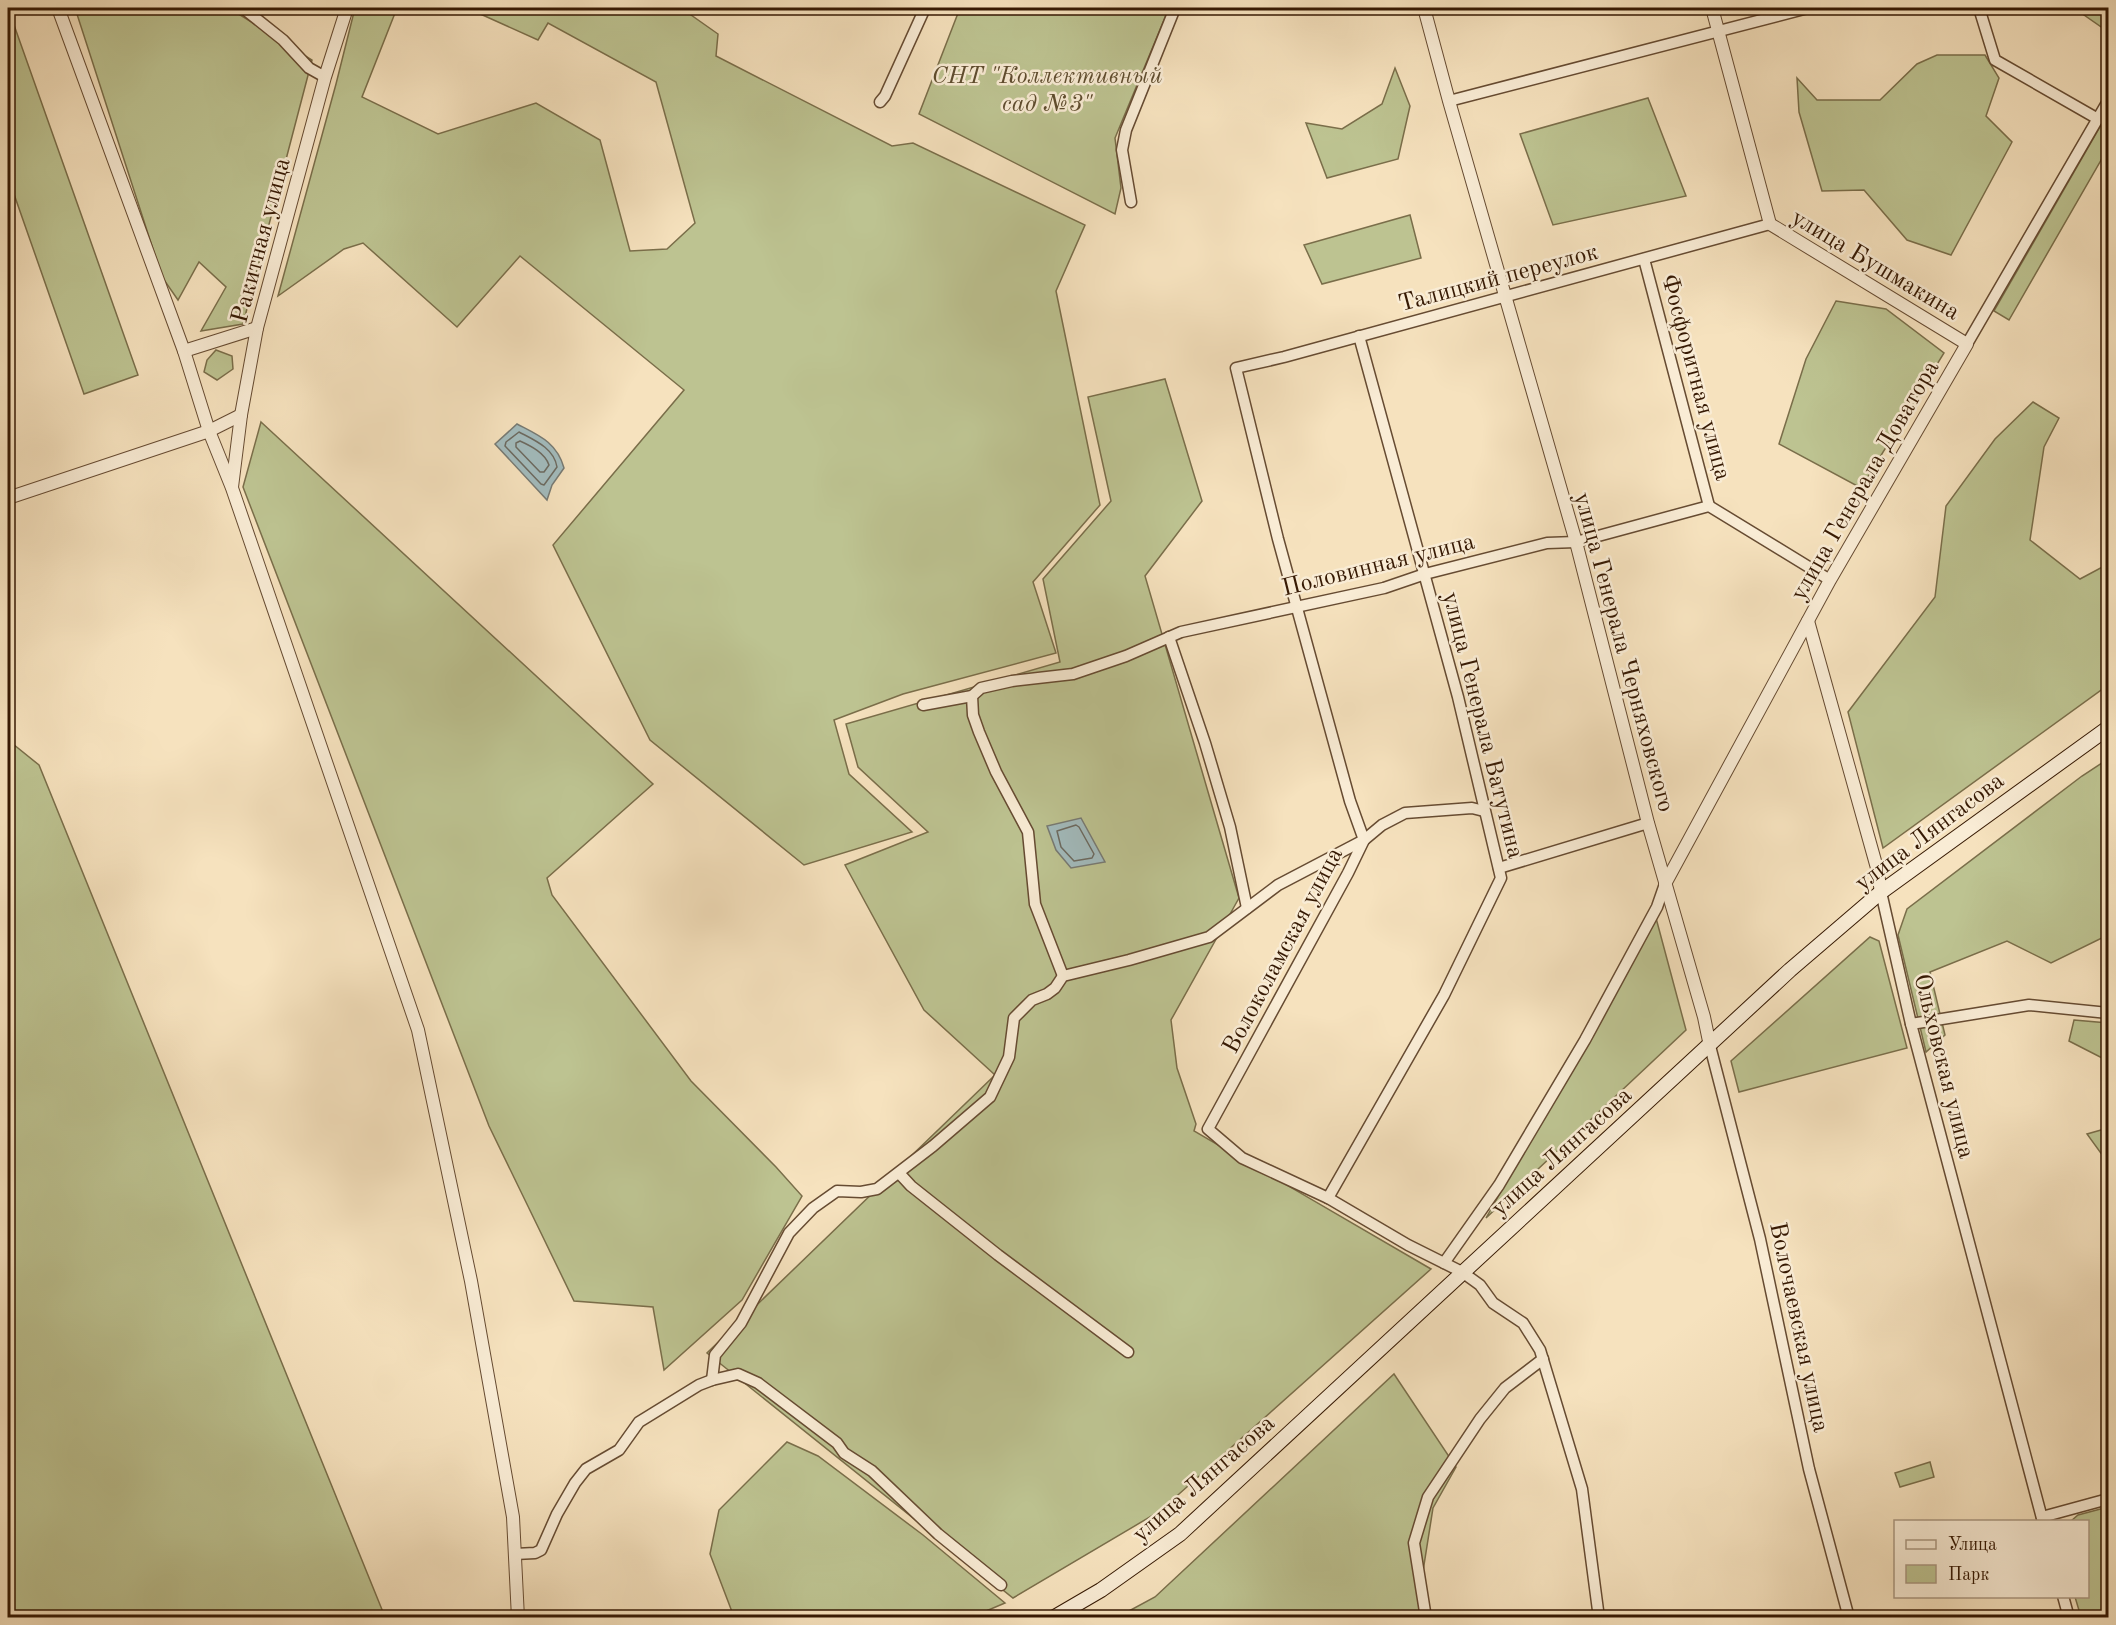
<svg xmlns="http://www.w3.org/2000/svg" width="2116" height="1625" viewBox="0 0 2116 1625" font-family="'Old Standard TT',serif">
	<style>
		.green { fill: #bdc391; stroke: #7a6e4a; stroke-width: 1.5 }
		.water { fill: #a2bbbd; stroke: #777a73; stroke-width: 1.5 }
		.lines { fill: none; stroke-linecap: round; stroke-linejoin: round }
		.shore { stroke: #6c6a60; stroke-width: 1.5 }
		.minor-casing { stroke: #664b32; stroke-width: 13 }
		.tertiary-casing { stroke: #664b32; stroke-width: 14 }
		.secondary-casing { stroke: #361903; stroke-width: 16 }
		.minor { stroke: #f9ecd5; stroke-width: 10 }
		.tertiary { stroke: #f9ecd5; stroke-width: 12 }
		.secondary { stroke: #f9ecd5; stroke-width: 14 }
		.labels { text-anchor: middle; stroke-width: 5; stroke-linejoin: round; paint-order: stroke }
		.park-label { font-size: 24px; font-style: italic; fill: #5e4c2e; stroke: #f9ecd5 }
		.street-label { font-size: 24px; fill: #361903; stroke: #f9ecd5 }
	</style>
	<rect width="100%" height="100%" fill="#f6e2be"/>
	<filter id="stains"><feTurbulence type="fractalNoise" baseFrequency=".00333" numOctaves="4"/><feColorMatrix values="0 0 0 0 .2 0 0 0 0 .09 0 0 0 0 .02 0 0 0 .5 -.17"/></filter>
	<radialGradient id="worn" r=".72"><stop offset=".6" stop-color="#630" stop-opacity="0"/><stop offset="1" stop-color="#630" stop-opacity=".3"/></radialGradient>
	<g class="green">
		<polygon points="8,8 138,375 84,394 8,177"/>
		<polygon points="75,8 229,8 312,60 243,324 201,331 226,287 199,262 178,300 162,277"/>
		<polygon points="355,8 397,8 362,97 438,134 536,103 600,140 630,251 667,249 695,223 656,82 548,23 538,40 467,8 681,8 718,34 716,56 892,146 913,143 1085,225 1056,291 1100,505 1033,582 1056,653 903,694 834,720 849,774 912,832 804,865 650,740 553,545 684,390 520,256 457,327 363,243 344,249 278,296 336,84"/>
		<polygon points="960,8 1169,8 1115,138 1121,188 1115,214 919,114"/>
		<polygon points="2074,8 2108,8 2108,31 2107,31"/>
		<polygon points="1937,55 1985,55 1999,78 1986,116 2012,142 1951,255 1907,240 1864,190 1822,191 1799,112 1797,78 1817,100 1880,100 1917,64"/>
		<polygon points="1395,68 1410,106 1398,159 1327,178 1306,123 1342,129 1382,104"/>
		<polygon points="1648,98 1686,196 1553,225 1520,134"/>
		<polygon points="2108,113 2108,148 2009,320 1994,311"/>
		<polygon points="1410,215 1421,258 1322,284 1304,245"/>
		<polygon points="1836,301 1886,309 1944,353 1861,488 1779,444 1806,359"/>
		<polygon points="216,350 232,356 233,369 217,380 204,372 207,360"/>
		<polygon points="1165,379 1202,501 1145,576 1239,898 1171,1020 1177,1068 1196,1124 1194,1131 1431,1269 1160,1511 1013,1598 707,1353 995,1075 924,1010 845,865 928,832 858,767 846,724 1060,662 1043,579 1111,501 1088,397"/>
		<polygon points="2033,402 2059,418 2044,447 2030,540 2080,579 2108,564 2108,685 1883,848 1848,712 1935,597 1946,506 1995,439"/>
		<polygon points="261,422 653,784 547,878 552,895 691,1081 776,1167 802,1196 742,1300 664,1370 653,1307 574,1301 489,1126 243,487"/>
		<polygon points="8,740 39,765 385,1617 8,1617"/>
		<polygon points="2108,759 2108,935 2051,963 2007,941 1930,972 1945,1035 1926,1052 1898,935 1907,909 2082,776"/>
		<polygon points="1656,918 1686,1030 1486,1218"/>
		<polygon points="1870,937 1879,941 1907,1048 1739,1092 1731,1061"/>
		<polygon points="2074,1020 2108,1023 2108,1061 2069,1041"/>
		<polygon points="2108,1128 2108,1163 2087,1134"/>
		<polygon points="1394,1374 1456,1467 1433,1508 1418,1603 1430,1617 1116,1618 1155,1597"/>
		<polygon points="787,1442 818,1456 923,1535 1005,1603 972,1617 734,1617 710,1554 719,1510"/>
		<polygon points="1930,1462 1934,1477 1900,1487 1895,1473"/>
		<polygon points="2108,1507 2108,1617 2081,1617 2075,1597 2088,1596 2088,1522 2071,1521 2078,1515"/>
	</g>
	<g class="water">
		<path d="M517,424C538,435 557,442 564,468L552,485L547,500L495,444Z"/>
		<polygon points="1081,818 1105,862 1071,868 1056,850 1047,826"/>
	</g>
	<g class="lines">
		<g class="shore">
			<path d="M519,432C534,440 554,448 557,467L544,485L541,484L505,446L506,442Z"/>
			<path d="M520,441C531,446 545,453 549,465L544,472H540L516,447V443Z"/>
			<polygon points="1076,825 1079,827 1094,854 1092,858 1074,861 1061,847 1057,831"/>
		</g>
		<g class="minor-casing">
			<g id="minor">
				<polyline points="243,8 283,40 309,68 325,77"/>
				<polyline points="1979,8 1995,60 2098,119"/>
				<polyline points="1449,101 1808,8"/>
				<polyline points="880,102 885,96 925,8"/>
				<polyline points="1131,202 1122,150 1126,130 1175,8"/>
				<polyline points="1644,259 1709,506"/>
				<polyline points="1967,344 2108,101"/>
				<polyline points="1169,637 1205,743 1230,827 1247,908"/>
				<polyline points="972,696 973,715 979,732 996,772 1028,832 1035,904 1063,976"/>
				<polyline points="923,705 972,696 981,688 1012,681 1073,674 1126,656 1181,632 1384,588 1425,574 1547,543 1576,542 1709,506 1830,580"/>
				<polyline points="1499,868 1648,823"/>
				<polyline points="1881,892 1911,1024 2043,1522"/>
				<polyline points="1911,1024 2029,1005 2108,1013"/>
				<polyline points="1710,1046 1760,1239 1809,1469 1849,1618"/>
				<polyline points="899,1173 911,1186 998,1255 1128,1352"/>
				<polyline points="1328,1198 1444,995 1501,878 1458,697 1359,336"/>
				<polyline points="1444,1263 1499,1185 1585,1040 1657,907 1665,884"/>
				<polyline points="712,1380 715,1355 741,1323 789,1233 813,1208 837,1191 861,1192 877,1189 933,1146 990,1097 1009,1057 1014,1018 1032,1000 1047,994 1055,988 1063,976 1129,960 1209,937 1278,885 1364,840 1382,825 1405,813 1472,808 1484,811"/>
				<polyline points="2042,1517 2108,1499"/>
				<polyline points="515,1554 535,1553 541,1550 557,1514 575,1483 586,1469 619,1450 639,1422 699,1385 712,1380 738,1374 758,1383 837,1443 844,1453 872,1471 938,1534 1001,1585"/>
				<polyline points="2063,1596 2069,1618"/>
				<polyline points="1426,1618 1414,1543 1428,1497 1480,1419 1505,1388 1543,1359"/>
				<polyline points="1599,1618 1582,1489 1540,1350 1523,1323 1493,1303 1480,1285 1462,1272 1408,1245 1328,1198 1242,1158 1208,1129 1348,873 1364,840 1350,801 1278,539 1236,368 1284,357 1770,224"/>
			</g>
		</g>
		<g class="tertiary-casing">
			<g id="tertiary">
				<polyline points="58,8 184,351 209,431 232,488 418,1030 471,1281 513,1517 518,1618"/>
				<polyline points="1424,8 1449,101 1576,542 1648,823 1704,1017 1710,1046"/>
				<polyline points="184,351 257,328"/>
				<polyline points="232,487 241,415 257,328 325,77 347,8"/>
				<polyline points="8,498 209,431 241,415"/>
				<polyline points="1808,621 1877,868 1881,892"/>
				<polyline points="1665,884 1830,580 1967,344 1770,224 1712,8"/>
			</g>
		</g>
		<g class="secondary-casing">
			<polyline id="secondary" points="1053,1618 1101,1590 1180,1534 1790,970 1881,892 2108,728"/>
		</g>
		<use href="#minor" class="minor"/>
		<use href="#tertiary" class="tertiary"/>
		<use href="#secondary" class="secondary"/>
	</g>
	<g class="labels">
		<g class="park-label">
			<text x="1047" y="83">СНТ "Коллективный<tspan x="1047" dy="28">сад №3"</tspan></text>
		</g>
		<g class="street-label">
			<text transform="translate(260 240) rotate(-75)" y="8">Ракитная улица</text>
			<text transform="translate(1876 264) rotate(31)" y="8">улица Бушмакина</text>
			<text transform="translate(1498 277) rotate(-15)" y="8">Талицкий переулок</text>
			<text transform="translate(1697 377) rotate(75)" y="8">Фосфоритная улица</text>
			<text transform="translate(1864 480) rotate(-60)" y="8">улица Генерала Доватора</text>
			<text transform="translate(1378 564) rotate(-14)" y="8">Половинная улица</text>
			<text transform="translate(1625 652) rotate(75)" y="8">улица Генерала Черняховского</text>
			<text transform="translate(1484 725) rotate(76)" y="8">улица Генерала Ватутина</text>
			<text transform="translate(1929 831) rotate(-37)" y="8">улица Лянгасова</text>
			<text transform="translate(1282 950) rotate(-62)" y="8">Волоколамская улица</text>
			<text transform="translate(1945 1066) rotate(76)" y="8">Ольховская улица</text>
			<text transform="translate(1561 1151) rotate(-42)" y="8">улица Лянгасова</text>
			<text transform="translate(1800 1327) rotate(78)" y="8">Волочаевская улица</text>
			<text transform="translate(1203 1478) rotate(-41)" y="8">улица Лянгасова</text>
		</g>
	</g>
	<rect width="2116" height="1625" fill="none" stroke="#f6e2be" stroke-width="30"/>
	<rect x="9" y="9" width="2098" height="1607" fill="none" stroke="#361903" stroke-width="3"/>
	<rect x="15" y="15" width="2086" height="1595" fill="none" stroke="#361903" stroke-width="1.5"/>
	<rect x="1894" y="1520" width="195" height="78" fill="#f9ecd5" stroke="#ab9881" stroke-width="1.5"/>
	<rect x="1906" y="1540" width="30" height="9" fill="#f9ecd5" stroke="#ab9881" stroke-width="1.5"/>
	<text x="1948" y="1550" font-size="18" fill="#361903">Улица</text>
	<rect x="1906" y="1565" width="30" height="18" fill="#bdc391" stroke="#ab9881" stroke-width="1.5"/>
	<text x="1948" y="1580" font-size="18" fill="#361903">Парк</text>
	<rect width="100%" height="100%" filter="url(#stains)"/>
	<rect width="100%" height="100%" fill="url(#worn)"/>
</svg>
